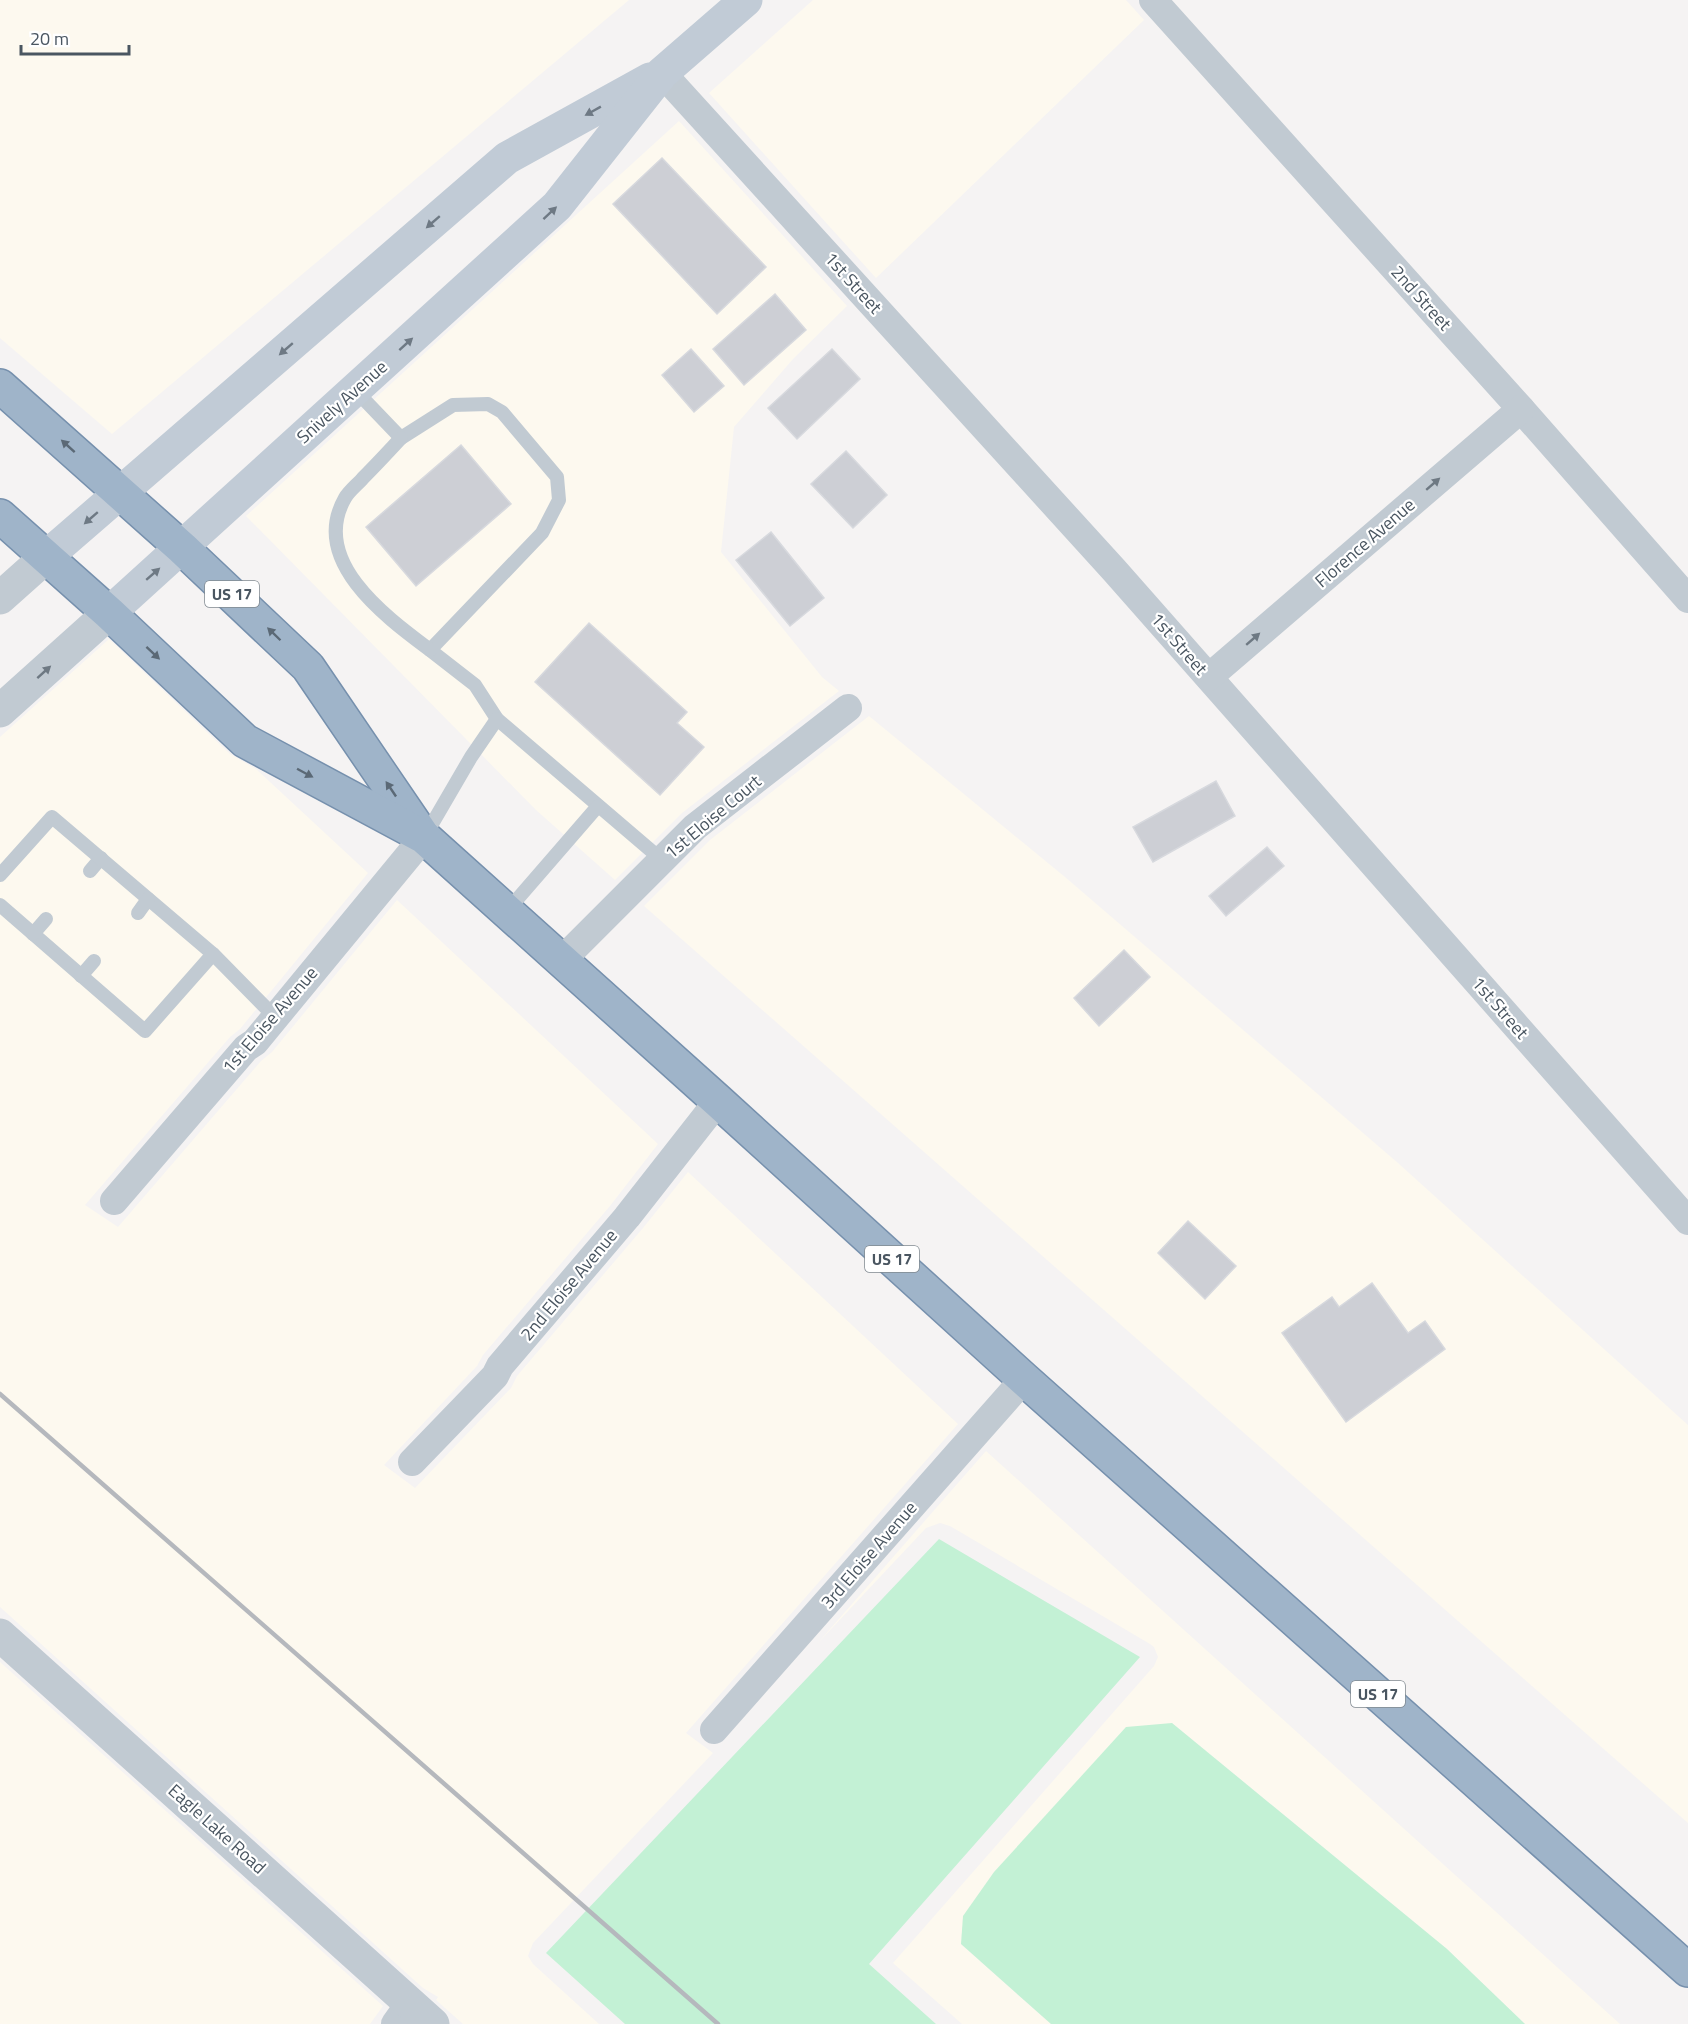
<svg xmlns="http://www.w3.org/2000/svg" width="1688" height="2024" viewBox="0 0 1688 2024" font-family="'Titillium Web',sans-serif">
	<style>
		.commercial { fill: #fdf9ef }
		.green { fill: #c3f1d5 }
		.building { fill: #cdcfd5; stroke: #d7d9de; stroke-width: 1.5 }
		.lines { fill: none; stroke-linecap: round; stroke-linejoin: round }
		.trunk-casing { stroke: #7690ad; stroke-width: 36 }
		.service { stroke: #c1cad2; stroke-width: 14 }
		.minor { stroke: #c1cad2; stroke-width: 28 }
		.tertiary { stroke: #c1cad2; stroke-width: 33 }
		.secondary { stroke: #c1cbd6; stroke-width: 33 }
		.trunk { stroke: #9fb4c9; stroke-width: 33 }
		.rail { stroke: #b5b8bd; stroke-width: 4.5 }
		.oneway { fill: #6e7984 }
		.oneway2 { fill: #5b6976 }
		.oneway3 { fill: #6e7983 }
		.labels { text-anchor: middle; stroke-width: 4.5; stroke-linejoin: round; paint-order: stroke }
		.shield { fill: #fff; stroke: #808990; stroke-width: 1.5 }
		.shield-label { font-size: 16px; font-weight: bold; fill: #4a5661 }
		.street-label { font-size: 18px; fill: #4a5661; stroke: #fff }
	</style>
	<rect width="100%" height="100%" fill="#f5f3f3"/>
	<g class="commercial">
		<polygon points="0,0 629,0 112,434 0,338"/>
		<polygon points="813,0 1126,0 1144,20 876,278 709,93"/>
		<polygon points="679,121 847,306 793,359 734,427 721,552 822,677 839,691 682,813 615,880 536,810 246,516"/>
		<polygon points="109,639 230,754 256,769 368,873 240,1029 230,1037 85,1205 118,1227 261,1061 272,1052 397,900 658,1144 610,1206 483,1355 477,1366 384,1465 415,1488 511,1388 517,1376 643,1228 688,1172 958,1424 686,1733 713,1753 533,1943 528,1956 533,1964 599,2024 463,2024 436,2000 438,1997 423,1988 0,1607 0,737"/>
		<polygon points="869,716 1065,877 1398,1163 1688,1425 1688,1823 644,906 710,840"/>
		<polygon points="986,1451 1620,2024 1525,2024 1447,1949 1172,1723 961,1944 1051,2024 962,2024 893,1963 1154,1666 1158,1657 1154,1647 1150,1644 950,1526 940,1523 926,1528 817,1644"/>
		<polygon points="0,1662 383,2006 370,2024 0,2024"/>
	</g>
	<g class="green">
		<polygon points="939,1539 1140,1657 869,1964 936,2024 625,2024 546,1953"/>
		<polygon points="1172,1723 1447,1949 1525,2024 1051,2024 961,1944 963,1916 994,1872 1126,1727"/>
	</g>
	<g class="building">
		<polygon points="662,158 766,267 717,314 613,204"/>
		<polygon points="775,294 806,330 744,385 713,349"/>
		<polygon points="691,349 724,386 694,412 662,375"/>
		<polygon points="832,349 860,379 797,439 768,408"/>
		<polygon points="461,445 511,504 416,586 366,527"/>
		<polygon points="846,451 887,495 853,528 811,484"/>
		<polygon points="771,532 824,598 790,626 736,560"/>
		<polygon points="589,623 687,712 677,723 704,747 660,795 535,682"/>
		<polygon points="1216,781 1235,816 1153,862 1133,827"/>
		<polygon points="1267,847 1284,866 1226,916 1209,896"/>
		<polygon points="1124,950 1150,977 1099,1026 1074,998"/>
		<polygon points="1188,1221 1236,1266 1205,1299 1158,1253"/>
		<polygon points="1372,1283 1408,1333 1425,1321 1445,1349 1346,1422 1282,1333 1332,1297 1339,1307"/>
	</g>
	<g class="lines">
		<g class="trunk-casing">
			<g id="trunk">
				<polyline points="0,386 182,548 308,667 421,833"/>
				<polyline points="0,516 109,613 245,741 424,837 718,1101 1024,1379 1688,1970"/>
			</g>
		</g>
		<g class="service">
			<polyline points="355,390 401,438 453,405 488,404 502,412 557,477 559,500 542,533 430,650 475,685 497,719 662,860"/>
			<path d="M401,438C389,451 376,465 363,478C358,484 349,491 345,498C309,561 386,617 430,650"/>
			<polyline points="425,836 471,757 497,719"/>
			<polyline points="90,871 101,858"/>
			<polyline points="0,875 52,817 213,954"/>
			<polyline points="0,905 145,1031 213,954 275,1017"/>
			<polyline points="507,911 598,806"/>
			<polyline points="138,913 148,899"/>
			<polyline points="33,934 46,919"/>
			<polyline points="81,976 94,961"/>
		</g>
		<g class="minor">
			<polyline points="1153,0 1521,409 1688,599"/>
			<polyline points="662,73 1114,570 1688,1221"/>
			<polyline points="1209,677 1521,409"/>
			<polyline points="562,960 695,827 848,708"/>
			<polyline points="114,1201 246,1048 255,1042 424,837"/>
			<polyline points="412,1462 495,1376 500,1366 627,1217 718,1101"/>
			<polyline points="714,1730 1024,1379"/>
			<polyline points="395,2024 410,2003"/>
		</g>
		<g class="tertiary">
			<polyline points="0,598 46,557"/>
			<polyline points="0,711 109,613"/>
			<polyline points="0,1635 433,2024"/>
		</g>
		<g class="secondary">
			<polyline points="46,557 507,158 650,79"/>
			<polyline points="109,613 557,206 662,73 746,0"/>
		</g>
		<use href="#trunk" class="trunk"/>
		<polyline class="rail" points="0,1394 718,2024"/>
	</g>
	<defs><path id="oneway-solid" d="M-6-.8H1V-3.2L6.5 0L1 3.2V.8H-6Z" transform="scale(1.5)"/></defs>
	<g class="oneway">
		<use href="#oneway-solid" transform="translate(593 111) rotate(151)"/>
		<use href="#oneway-solid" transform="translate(550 213) rotate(-43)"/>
		<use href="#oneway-solid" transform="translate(433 222) rotate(139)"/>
		<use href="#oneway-solid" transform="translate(406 344) rotate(-42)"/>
		<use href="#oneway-solid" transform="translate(286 349) rotate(139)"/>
		<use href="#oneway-solid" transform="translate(91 518) rotate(139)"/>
		<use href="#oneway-solid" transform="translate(153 574) rotate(-41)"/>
	</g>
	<g class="oneway2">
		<use href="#oneway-solid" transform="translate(68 446) rotate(-138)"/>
		<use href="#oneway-solid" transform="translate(274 634) rotate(-136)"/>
		<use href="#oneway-solid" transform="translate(153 653) rotate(43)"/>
		<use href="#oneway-solid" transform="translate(305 773) rotate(28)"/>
		<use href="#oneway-solid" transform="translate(391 789) rotate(-124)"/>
	</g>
	<g class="oneway3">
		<use href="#oneway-solid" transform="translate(1433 484) rotate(-41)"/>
		<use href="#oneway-solid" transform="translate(1253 639) rotate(-41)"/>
		<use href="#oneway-solid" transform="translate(44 672) rotate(-42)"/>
	</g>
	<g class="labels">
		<g class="shield">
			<rect x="205" y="581" width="54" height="26" rx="4.5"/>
			<rect x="865" y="1246" width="54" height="26" rx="4.5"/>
			<rect x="1351" y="1681" width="54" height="26" rx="4.5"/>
		</g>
		<g class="shield-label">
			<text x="232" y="600">US 17</text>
			<text x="892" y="1265">US 17</text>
			<text x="1378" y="1700">US 17</text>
		</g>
		<g class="street-label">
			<text transform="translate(853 283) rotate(48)" y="6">1st Street</text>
			<text transform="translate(1421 298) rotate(48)" y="6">2nd Street</text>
			<text transform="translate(342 402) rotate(-42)" y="6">Snively Avenue</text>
			<text transform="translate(1365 543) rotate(-41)" y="6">Florence Avenue</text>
			<text transform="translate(1179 644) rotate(49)" y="6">1st Street</text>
			<text transform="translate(713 817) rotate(-40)" y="6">1st Eloise Court</text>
			<text transform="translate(1500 1008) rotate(49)" y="6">1st Street</text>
			<text transform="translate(270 1020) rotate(-49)" y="6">1st Eloise Avenue</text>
			<text transform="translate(569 1285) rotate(-50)" y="6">2nd Eloise Avenue</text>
			<text transform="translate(869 1555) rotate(-49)" y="6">3rd Eloise Avenue</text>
			<text transform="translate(217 1829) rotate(42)" y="6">Eagle Lake Road</text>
		</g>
	</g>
	<path d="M21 45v9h108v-9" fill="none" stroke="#4a5661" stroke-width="3"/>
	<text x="30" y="45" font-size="18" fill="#4a5661" stroke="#ffffff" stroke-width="4.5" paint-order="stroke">20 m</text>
</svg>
